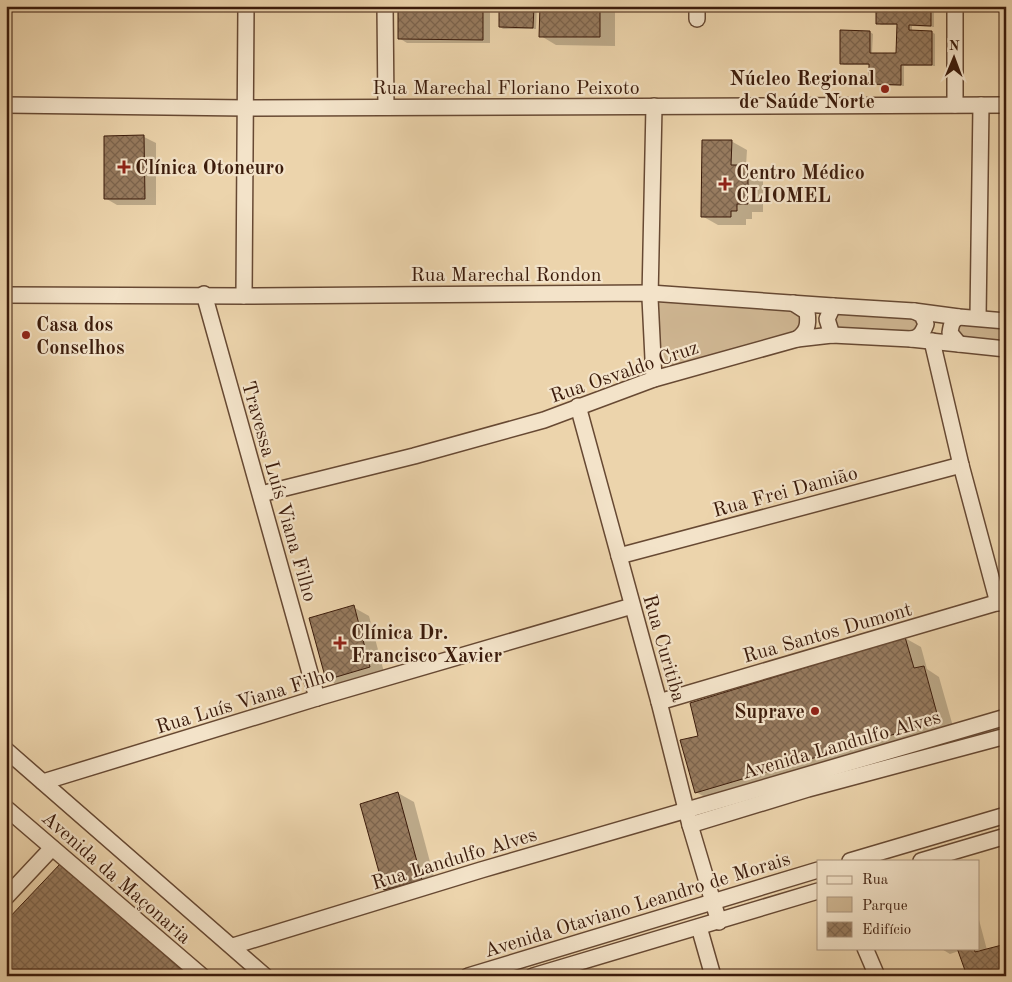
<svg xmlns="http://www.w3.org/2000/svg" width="1012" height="982" viewBox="0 0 1012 982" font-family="'Old Standard TT',serif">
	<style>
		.green { fill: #ceb591; stroke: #84684e }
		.shadow { fill: #0003 }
		.building { fill: url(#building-cross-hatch); stroke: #3b1b0b }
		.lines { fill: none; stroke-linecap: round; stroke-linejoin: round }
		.minor-casing { stroke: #674933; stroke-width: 18 }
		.minor { stroke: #f3e3c9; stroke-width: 15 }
		.poi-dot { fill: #8f2418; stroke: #f3e3c9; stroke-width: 2 }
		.labels { text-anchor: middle; stroke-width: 4.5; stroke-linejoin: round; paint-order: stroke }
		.poi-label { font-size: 20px; font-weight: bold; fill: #3b1b0b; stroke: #f3e3c9; text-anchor: start }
		.street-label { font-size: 20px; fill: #3b1b0b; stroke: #f3e3c9 }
	</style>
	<defs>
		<pattern id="building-cross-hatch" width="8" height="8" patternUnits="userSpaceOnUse" patternTransform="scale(1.25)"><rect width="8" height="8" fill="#977b5f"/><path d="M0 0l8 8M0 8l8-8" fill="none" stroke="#7c644d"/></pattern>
	</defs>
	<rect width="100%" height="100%" fill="#ecd4ac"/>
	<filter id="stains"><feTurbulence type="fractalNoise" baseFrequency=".004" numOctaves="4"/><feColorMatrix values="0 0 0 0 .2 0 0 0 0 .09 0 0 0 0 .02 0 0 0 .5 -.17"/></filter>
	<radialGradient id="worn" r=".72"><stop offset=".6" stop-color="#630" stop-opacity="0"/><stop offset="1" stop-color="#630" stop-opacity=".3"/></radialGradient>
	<g class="green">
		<polygon points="660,298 793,311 799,314 803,322 798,335 670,367 665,365 659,358 657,305"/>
		<polygon points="833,313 917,318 920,332 836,332"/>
		<polygon points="1006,320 1006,348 958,343 950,325"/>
	</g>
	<g class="shadow">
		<polygon points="400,6 490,6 490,43 407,43 399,38"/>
		<polygon points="500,6 537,6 536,29 503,29 500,27"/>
		<polygon points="541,6 615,6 615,46 556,45 541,36"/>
		<polygon points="878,6 934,6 934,27 912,26 912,31 932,32 935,34 935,66 904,66 904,86 874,85 870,83 871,65 844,65 841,63 870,32 873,34 872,54 898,55 898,25 881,25 878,23"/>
		<polygon points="105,137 144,137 156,143 156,205 117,205 105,198"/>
		<polygon points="731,141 747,150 746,166 763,175 763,212 752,212 752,219 746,219 746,225 718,225 702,216"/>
		<polygon points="353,607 369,616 385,676 342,688 327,679"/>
		<polygon points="905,638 921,647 927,669 939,677 954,730 712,801 696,792 700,737"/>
		<polygon points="398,793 414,802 437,888 400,898 385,889"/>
		<polygon points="978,916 987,950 1002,947 1006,949 1006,976 959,951 950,954 940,948 978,948"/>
	</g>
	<g class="building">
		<polygon points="398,6 483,6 483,40 398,39"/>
		<polygon points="499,6 534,6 533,28 499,27"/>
		<polygon points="540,6 600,6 600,37 539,37"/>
		<polygon points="876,6 931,6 931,26 909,25 909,30 932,31 932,65 901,65 901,85 869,84 869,64 840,64 840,30 870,31 870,53 896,53 897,24 876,24"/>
		<polygon points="144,135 145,199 104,199 104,136"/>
		<polygon points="702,140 732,140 731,165 748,165 748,204 737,204 737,211 731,211 731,217 701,217"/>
		<polygon points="354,605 370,667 326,680 309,618"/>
		<polygon points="905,637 914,668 924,666 939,721 695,793 680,740 698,736 690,703"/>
		<polygon points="398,792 422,880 384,890 360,804"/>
		<polygon points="61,863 194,976 6,976 6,921"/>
		<polygon points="1002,945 1006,955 1006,976 967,976 957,948 974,948 975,952"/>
	</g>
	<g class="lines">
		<g class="minor-casing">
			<g id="minor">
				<polyline points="385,6 386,107"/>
				<polyline points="697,6 697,19"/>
				<polyline points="6,105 246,108 1006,105"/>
				<polyline points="955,105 955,6"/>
				<polyline points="654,106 650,298 654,379"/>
				<polyline points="204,294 317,698"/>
				<polyline points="6,295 244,296 650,293 833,306 914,311 959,317 1006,321"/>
				<polyline points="244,296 246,6"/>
				<path d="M793,303L807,312C809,325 807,332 797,339"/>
				<polyline points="978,318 981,105"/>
				<polyline points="832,335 827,319 833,306"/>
				<path d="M911,339C920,338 923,332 926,324L922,315L914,311"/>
				<polyline points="932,341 961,465 998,603"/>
				<path d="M959,344L950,333C951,325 952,320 959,317"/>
				<polyline points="578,406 659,702 690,825 719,922"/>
				<polyline points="261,494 414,456 544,420 654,379 797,339 832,335 911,339 1006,349"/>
				<polyline points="619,556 961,465"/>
				<polyline points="659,702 1006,600"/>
				<polyline points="6,750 265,976"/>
				<polyline points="43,782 317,698 632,606"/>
				<polyline points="6,808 202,976"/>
				<polyline points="690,825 808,789 1006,736"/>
				<polyline points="850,861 1006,815"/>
				<polyline points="921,861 1006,836"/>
				<polyline points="6,897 52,848"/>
				<polyline points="699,927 713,976"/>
				<polyline points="233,946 481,870 1006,717"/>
				<polyline points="865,948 877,976"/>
				<polyline points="468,976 818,870"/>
				<polyline points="533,976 818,891"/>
			</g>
		</g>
		<use href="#minor" class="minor"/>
	</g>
	<g class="poi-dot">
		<circle cx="885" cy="89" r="5"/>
		<path d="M121.5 159.5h5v5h5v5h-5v5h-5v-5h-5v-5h5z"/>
		<path d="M722.5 176.5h5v5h5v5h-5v5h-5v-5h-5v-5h5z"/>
		<circle cx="26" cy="335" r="5"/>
		<path d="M337.5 635.5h5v5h5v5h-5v5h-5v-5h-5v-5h5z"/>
		<circle cx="815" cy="711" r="5"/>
	</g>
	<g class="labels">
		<g class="poi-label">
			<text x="875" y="85" text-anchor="end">Núcleo Regional<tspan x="875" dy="23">de Saúde Norte</tspan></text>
			<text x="135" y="174">Clínica Otoneuro</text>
			<text x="736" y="179">Centro Médico<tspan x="736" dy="23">CLIOMEL</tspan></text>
			<text x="36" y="331">Casa dos<tspan x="36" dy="23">Conselhos</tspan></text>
			<text x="351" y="639">Clínica Dr.<tspan x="351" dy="23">Francisco Xavier</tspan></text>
			<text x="805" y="718" text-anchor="end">Suprave</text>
		</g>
		<g class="street-label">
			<text x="506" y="94">Rua Marechal Floriano Peixoto</text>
			<text x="506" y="281">Rua Marechal Rondon</text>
			<text transform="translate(624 371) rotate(-19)" y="7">Rua Osvaldo Cruz</text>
			<text transform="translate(280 491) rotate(74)" y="7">Travessa Luís Viana Filho</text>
			<text transform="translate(785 491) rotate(-15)" y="7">Rua Frei Damião</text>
			<text transform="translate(827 632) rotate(-16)" y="7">Rua Santos Dumont</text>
			<text transform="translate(665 648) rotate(74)" y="7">Rua Curitiba</text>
			<text transform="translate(245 700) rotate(-17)" y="7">Rua Luís Viana Filho</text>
			<text transform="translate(841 744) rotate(-16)" y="7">Avenida Landulfo Alves</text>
			<text transform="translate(454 858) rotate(-17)" y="7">Rua Landulfo Alves</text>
			<text transform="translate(117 877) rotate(41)" y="7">Avenida da Maçonaria</text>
			<text transform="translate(637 904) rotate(-17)" y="7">Avenida Otaviano Leandro de Morais</text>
		</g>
	</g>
	<rect width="1012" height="982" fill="none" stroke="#ecd4ac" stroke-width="25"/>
	<rect x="8" y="8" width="997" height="967" fill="none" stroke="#3b1b0b" stroke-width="2.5"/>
	<rect x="12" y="12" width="987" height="957" fill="none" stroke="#3b1b0b"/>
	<rect x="817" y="860" width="162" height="90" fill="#f3e3c9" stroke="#a9937d"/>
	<rect x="827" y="876" width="25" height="8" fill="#f3e3c9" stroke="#a9937d"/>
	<text x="862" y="884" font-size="15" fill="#3b1b0b">Rua</text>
	<rect x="827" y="897" width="25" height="15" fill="#ceb591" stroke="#a9937d"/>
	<text x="862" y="910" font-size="15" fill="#3b1b0b">Parque</text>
	<rect x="827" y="922" width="25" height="15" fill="url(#building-cross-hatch)" stroke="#a9937d"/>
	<text x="862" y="934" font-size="15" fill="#3b1b0b">Edifício</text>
	<g transform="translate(954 58) rotate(1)" stroke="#f3e3c9" stroke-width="4" paint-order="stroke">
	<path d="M0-4L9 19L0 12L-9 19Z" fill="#3b1b0b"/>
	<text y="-8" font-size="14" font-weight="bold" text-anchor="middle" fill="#3b1b0b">N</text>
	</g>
	<rect width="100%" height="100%" filter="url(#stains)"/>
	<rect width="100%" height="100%" fill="url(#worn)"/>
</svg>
